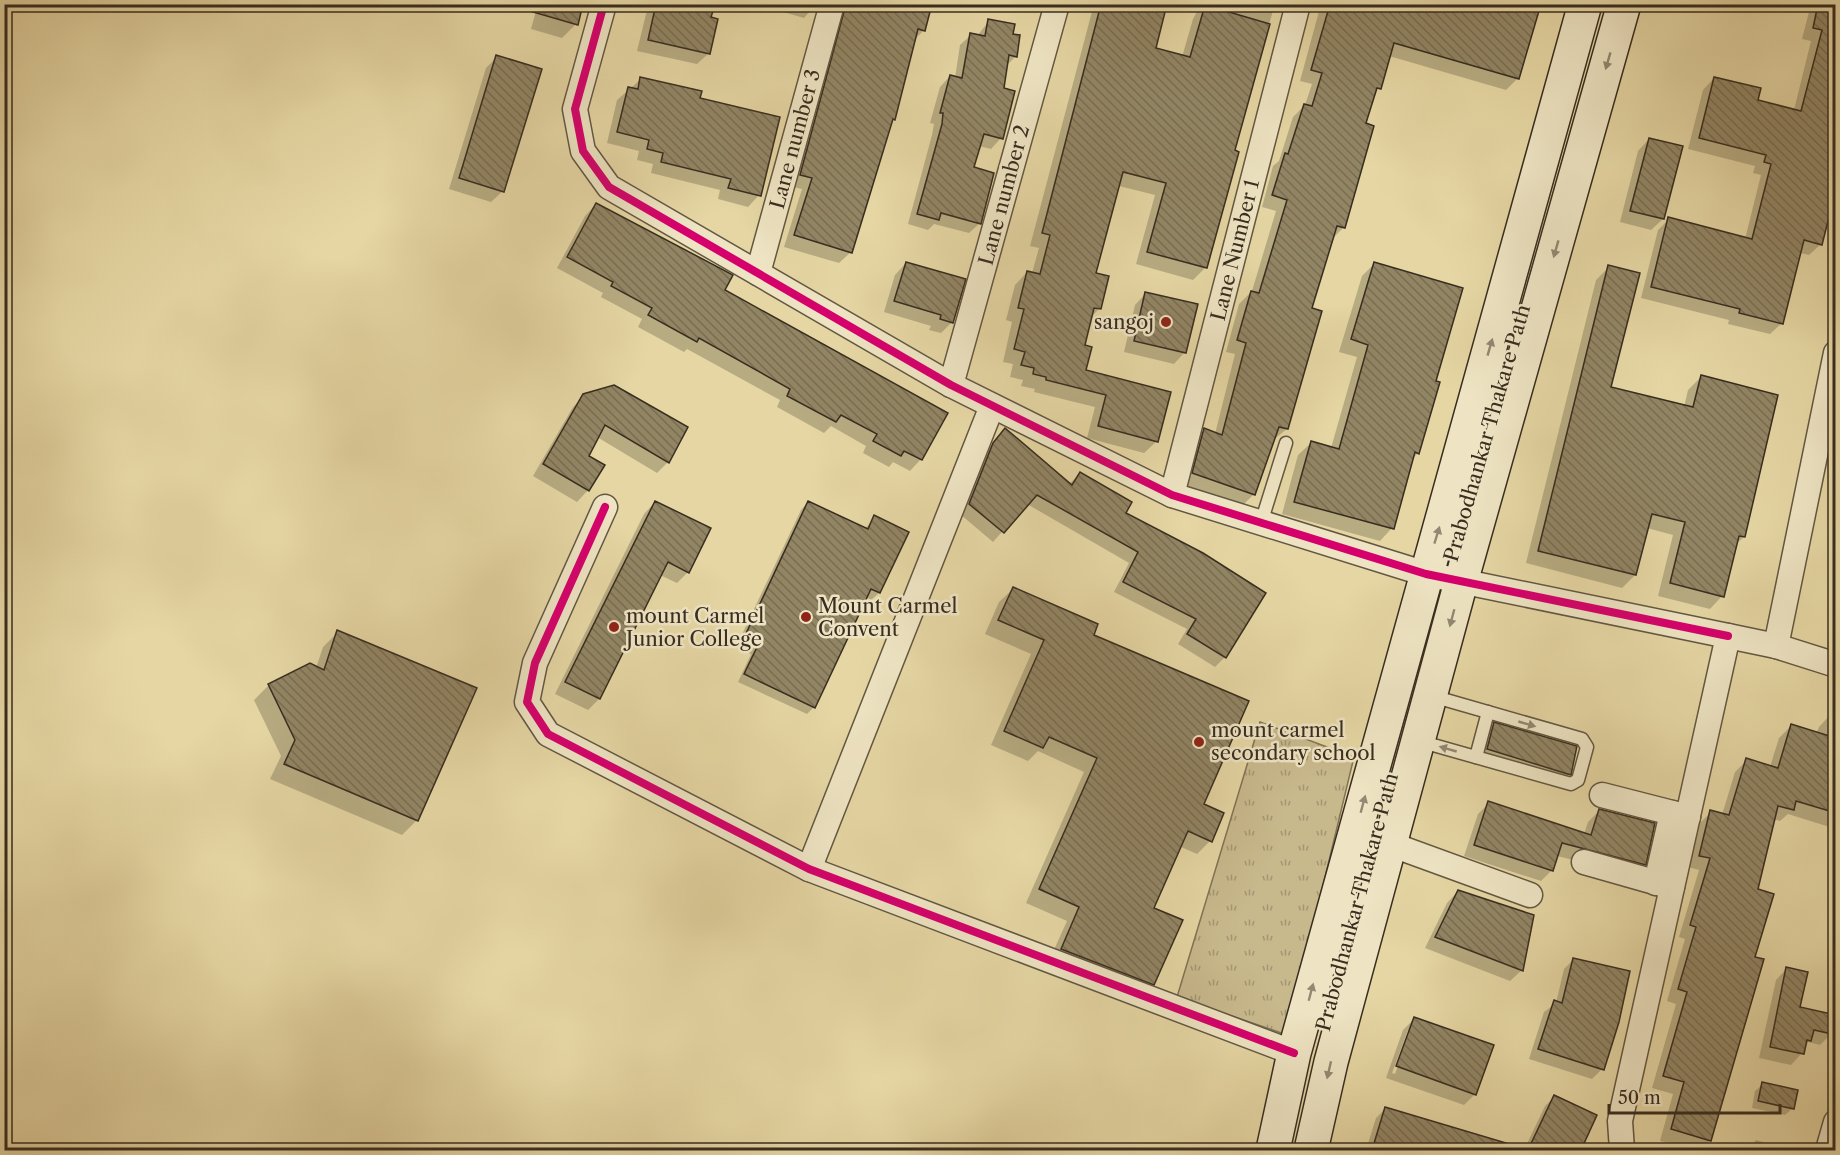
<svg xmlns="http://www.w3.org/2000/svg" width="1840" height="1155" viewBox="0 0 1840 1155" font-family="'Libre Caslon Text',serif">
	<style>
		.park { fill: url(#park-tufts); stroke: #807356; stroke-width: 1.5 }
		.shadow { fill: #0003; fill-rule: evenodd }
		.building { fill: url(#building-back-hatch); stroke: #382d20; stroke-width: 1.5 }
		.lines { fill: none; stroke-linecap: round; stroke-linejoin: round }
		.lane-casing { stroke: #635741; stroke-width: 15 }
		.street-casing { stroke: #635741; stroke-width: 27 }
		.secondary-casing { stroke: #382d20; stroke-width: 36 }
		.lane { stroke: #eee4c3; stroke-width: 12 }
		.street { stroke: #eee4c3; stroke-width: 24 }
		.secondary { stroke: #eee4c3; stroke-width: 33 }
		.cycleway-casing { stroke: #eee4c3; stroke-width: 11 }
		.cycleway { stroke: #d6006c; stroke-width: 8 }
		.oneway { fill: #938872 }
		.poi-dot { fill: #8f2418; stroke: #eee4c3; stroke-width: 2 }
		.labels { text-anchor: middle; stroke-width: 5; stroke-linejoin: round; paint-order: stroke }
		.street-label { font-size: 20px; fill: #382d20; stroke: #eee4c3 }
		.poi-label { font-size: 20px; fill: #382d20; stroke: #eee4c3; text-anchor: start }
	</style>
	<defs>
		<pattern id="park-tufts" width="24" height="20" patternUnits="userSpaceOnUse" patternTransform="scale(1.5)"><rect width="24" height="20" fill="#c8b98d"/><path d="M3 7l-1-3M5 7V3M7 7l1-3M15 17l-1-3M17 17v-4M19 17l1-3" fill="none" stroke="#a39773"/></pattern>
		<pattern id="building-back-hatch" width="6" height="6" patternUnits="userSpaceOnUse" patternTransform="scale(1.5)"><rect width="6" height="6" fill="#928564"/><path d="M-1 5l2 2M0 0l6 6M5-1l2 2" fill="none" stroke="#786d52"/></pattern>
	</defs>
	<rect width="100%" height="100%" fill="#e5d6a3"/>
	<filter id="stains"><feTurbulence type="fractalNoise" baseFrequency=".00333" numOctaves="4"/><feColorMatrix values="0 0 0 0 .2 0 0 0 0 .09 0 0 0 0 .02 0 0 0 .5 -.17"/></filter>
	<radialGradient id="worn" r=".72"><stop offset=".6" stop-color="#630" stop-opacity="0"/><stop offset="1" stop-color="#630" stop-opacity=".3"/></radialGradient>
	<polygon class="park" points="1260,722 1354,757 1287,1035 1177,997"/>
	<g class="shadow">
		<polygon points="538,4 576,24 562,38 531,29"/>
		<polygon points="653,4 713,4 709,53 697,64 637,51 646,14"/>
		<polygon points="756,4 816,4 804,18"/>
		<polygon points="828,4 930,4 924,30 914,40 894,119 890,123 851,252 839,263 784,247 802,189 789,186"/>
		<polygon points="1094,4 1165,4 1154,49 1182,57 1193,19 1201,4 1275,4 1251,85 1206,267 1193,280 1136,264 1155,195 1119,186 1095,274 1099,309 1090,318 1083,346 1084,371 1157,441 1144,453 1087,438 1095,407 1034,392 1035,389 1021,386 1023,380 1010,377 1013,364 1003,362 1012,322 1006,320 1015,285 1027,272 1032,273 1039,248 1030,246"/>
		<polygon points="1321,4 1399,4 1518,78 1506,90 1389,56 1364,124 1372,127 1343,228 1332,239 1310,309 1287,429 1273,440 1254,494 1242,506 1182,485 1192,442 1204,430 1215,434 1235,354 1226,352 1239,304 1252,291 1276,211 1262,207 1273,166 1279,161 1293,117 1305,105 1312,84 1300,81"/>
		<polygon points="1811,4 1836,4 1821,244 1809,255 1800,253 1782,323 1770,334 1728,324 1729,320 1641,298 1658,230 1669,219 1745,239 1761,175 1753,173 1755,166 1688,149 1703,90 1714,78 1756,101 1794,110 1811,41 1802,39"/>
		<polygon points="989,21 1012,35 1016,56 1006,66 1002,90 1001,138 991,149 979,146 972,168 980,223 969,233 934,224 928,230 908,224 932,135 934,124 930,123 940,87 950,76 955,78 960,45 971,35 977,36"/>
		<polygon points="497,57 503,191 491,202 449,189 486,68"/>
		<polygon points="641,79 698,99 759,195 748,207 718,199 720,190 651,173 653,164 637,160 639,151 607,143 617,100"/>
		<polygon points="1649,139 1663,219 1651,230 1620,222 1638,151"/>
		<polygon points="596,204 723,290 921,459 910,471 893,462 889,467 863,453 866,446 831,426 824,433 777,407 780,400 687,349 684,352 638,327 642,319 601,297 603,293 557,268 585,216"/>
		<polygon points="906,263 952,322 941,333 929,330 931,326 884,312 895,275"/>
		<polygon points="1375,263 1434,382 1418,453 1411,460 1392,528 1380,541 1282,514 1298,455 1311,443 1331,448 1357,357 1339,352 1362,276"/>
		<polygon points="1609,267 1609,388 1684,407 1688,390 1701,377 1744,537 1736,544 1722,596 1710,609 1658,596 1673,535 1647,528 1635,575 1622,588 1526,563 1596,280"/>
		<polygon points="1146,293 1185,352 1174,364 1124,352 1135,305"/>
		<polygon points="584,396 668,462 657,473 597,437 587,456 603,465 588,490 577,502 533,476 573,407"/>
		<polygon points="996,440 1069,484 1080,474 1124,514 1264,594 1225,657 1215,667 1178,644 1187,629 1114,592 1129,563 1027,504 993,542 960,514 983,455"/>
		<polygon points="655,502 688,572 677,583 660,575 599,699 588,710 555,694 644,514"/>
		<polygon points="808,502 865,529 875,517 907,532 879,593 871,600 866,597 814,707 807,714 738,682 751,654 736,647 801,510"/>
		<polygon points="1013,589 1092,636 1202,805 1210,841 1197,854 1179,846 1152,908 1153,984 1139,998 1048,963 1067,921 1026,903 1084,772 1038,751 1028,761 991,745 1031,654 985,634 999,602"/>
		<polygon points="338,632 417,820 402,835 270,779 281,756 254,700 269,685 316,668 323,647"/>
		<polygon points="1830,715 1836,716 1836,829 1788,814 1780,821 1773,819 1756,890 1753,958 1710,1141 1700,1150 1660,1141 1673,1094 1652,1088 1676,1004 1667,1001 1685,939 1679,937 1699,870 1688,867 1699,824 1711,812 1722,815 1735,772 1747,760 1770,767 1779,738 1791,726 1816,734 1819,727"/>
		<polygon points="1494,724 1576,749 1569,774 1557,786 1476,760 1483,735"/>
		<polygon points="1489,803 1584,834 1588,822 1599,811 1644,864 1633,875 1557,856 1552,870 1541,881 1464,856 1478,814"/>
		<polygon points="1458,891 1522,970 1510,981 1425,948 1447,903"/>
		<polygon points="1574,959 1602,1069 1592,1079 1529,1059 1544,1012 1556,1003 1564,969"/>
		<polygon points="1787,968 1798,1008 1831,1034 1820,1045 1808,1042 1802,1053 1791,1065 1759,1058 1776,980"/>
		<path d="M1414,1019L1475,1094L1464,1105L1386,1078L1403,1030ZM1408,1030H1411L1395,1074L1392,1073Z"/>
		<polygon points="1763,1084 1793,1108 1785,1115 1752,1108 1755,1091"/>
		<polygon points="1554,1097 1595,1116 1579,1150 1524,1150 1545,1106"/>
		<polygon points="1385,1109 1524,1150 1366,1150 1376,1118"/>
		<polygon points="1756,1140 1790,1150 1748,1150"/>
	</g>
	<g class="building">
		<polygon points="526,4 583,4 578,25 526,10"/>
		<polygon points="656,4 685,4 713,11 711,17 718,19 710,54 648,40"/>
		<polygon points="846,4 932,4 925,31 918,29 895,120 893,119 852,253 794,235 812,178 800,175"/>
		<polygon points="1101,4 1167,4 1156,48 1190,57 1205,5 1270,24 1235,150 1239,152 1207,268 1147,252 1166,183 1123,172 1096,273 1109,276 1101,309 1094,308 1085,345 1092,347 1086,370 1171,392 1158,442 1098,426 1106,395 1046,380 1046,377 1033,374 1034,368 1021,365 1025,352 1014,349 1024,309 1018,308 1027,271 1040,274 1050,235 1042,233"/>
		<polygon points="1330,4 1541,4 1519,79 1394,43 1381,89 1377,88 1366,123 1374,126 1345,228 1337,226 1312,308 1322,311 1288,429 1279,427 1255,495 1192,473 1204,428 1222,435 1246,343 1237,340 1251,291 1259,293 1287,200 1272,195 1285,153 1288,154 1304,104 1312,106 1322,73 1311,70"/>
		<polygon points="1818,4 1836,4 1836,189 1822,245 1804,240 1783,324 1739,313 1740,309 1651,287 1668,217 1752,239 1771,164 1764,162 1766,155 1699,138 1714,77 1761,88 1758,100 1801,111 1822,30 1813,28"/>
		<polygon points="988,19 1015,24 1013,34 1020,35 1017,57 1009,55 1004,88 1015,91 1003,139 984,134 974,167 994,173 981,224 941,213 939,220 917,214 942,124 943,113 940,113 950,75 962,78 970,33 985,36"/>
		<polygon points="496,55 542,69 504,192 459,178"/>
		<polygon points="640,77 702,91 700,98 780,117 761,196 728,188 731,179 661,162 663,153 647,149 649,140 617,132 628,87 638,89"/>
		<polygon points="1649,138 1683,146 1664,219 1630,211"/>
		<polygon points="596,203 733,275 725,290 948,413 922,460 904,451 901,456 873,441 877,434 841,415 836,422 787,396 790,389 699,338 697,342 648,315 652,308 611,286 613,282 567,257"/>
		<polygon points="906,262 966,279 953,323 940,319 941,315 894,301"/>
		<polygon points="1374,262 1463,288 1436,381 1440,382 1419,454 1415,452 1394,529 1294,502 1311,441 1339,449 1368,345 1351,339"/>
		<polygon points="1608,265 1640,273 1611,387 1693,407 1701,375 1778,395 1745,537 1739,536 1724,597 1670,583 1685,522 1652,514 1636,575 1538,551"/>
		<polygon points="1145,292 1198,304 1186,353 1134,341"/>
		<polygon points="614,385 688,427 669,463 605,425 589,456 605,465 589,491 543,464 583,394"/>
		<polygon points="1005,428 1072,485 1080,472 1132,502 1126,513 1203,553 1266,593 1226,658 1187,634 1196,619 1123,582 1138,552 1037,495 1004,533 969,504 993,443"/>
		<polygon points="655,501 711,528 689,573 668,562 600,699 565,682"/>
		<polygon points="808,501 868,529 874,515 909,532 880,593 871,589 815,708 744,674 757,647 743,640"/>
		<polygon points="1013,587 1098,624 1094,635 1249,701 1204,804 1224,813 1212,842 1188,831 1154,908 1183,920 1154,985 1061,949 1079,907 1039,889 1097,758 1049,737 1043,748 1004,731 1044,640 998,620"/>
		<polygon points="337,630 477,688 418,821 284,764 295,740 268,684 310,663 324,670"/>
		<polygon points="1494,722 1577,746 1571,775 1487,749"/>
		<polygon points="1791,724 1836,738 1836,813 1796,801 1794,810 1778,806 1758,889 1774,894 1755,957 1764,959 1711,1141 1671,1129 1684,1082 1663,1076 1687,992 1678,989 1696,927 1690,925 1710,858 1699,856 1710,810 1729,815 1746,758 1778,768"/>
		<polygon points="1488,801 1591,835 1599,809 1655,823 1646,865 1562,843 1553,871 1474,845"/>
		<polygon points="1458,890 1534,915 1523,971 1435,937"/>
		<polygon points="1573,958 1630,971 1619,1022 1604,1070 1538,1049 1554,1000 1562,1003"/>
		<polygon points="1786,967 1808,972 1800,1007 1836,1015 1832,1034 1814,1030 1811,1041 1807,1040 1804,1054 1770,1047"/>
		<polygon points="1414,1017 1494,1045 1476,1095 1396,1066"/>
		<polygon points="1762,1082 1798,1090 1794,1109 1758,1101"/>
		<polygon points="1554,1095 1597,1115 1581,1150 1528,1150"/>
		<polygon points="1385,1107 1516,1146 1515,1150 1372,1150"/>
	</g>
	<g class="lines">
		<g class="lane-casing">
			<g id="lane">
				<polyline points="1261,523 1286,443"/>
				<polyline points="1419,741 1571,784 1578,780 1587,747 1582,739 1432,696"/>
				<polyline points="1476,757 1488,712"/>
			</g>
		</g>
		<g class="street-casing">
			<g id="street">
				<polyline points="604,4 575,109 583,151 609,187 951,385 1172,495 1426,574 1728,636"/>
				<polyline points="758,273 832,4"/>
				<polyline points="951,385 1057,4"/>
				<polyline points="1172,495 1298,4"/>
				<polyline points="605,507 535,663 527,702 548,734 809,869 1294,1053"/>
				<polyline points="1776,646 1836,665"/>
				<polyline points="1602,795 1688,817"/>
				<polyline points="1390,844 1530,895"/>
				<polyline points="1584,862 1672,887"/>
				<polyline points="809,869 992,406"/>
				<polyline points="1656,883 1672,813"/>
				<polyline points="1622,1150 1620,1121 1728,636 1776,646 1836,353"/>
				<polyline points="1828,1150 1836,1122"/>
			</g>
		</g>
		<g class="secondary-casing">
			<g id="secondary">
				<polyline points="1273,1150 1294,1053 1585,4"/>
				<polyline points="1311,1150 1331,1062 1461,582 1624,4"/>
			</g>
		</g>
		<use href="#lane" class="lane"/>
		<use href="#street" class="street"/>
		<use href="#secondary" class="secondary"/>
		<g class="cycleway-casing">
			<g id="cycleway">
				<polyline points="604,4 575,109 583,151 609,187 951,385 1172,495 1426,574 1728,636"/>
				<polyline points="605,507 535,663 527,702 548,734 809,869 1294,1053"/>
			</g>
		</g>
		<use href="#cycleway" class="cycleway"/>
	</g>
	<defs><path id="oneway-solid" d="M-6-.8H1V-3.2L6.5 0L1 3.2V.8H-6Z" transform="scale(1.5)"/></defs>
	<g class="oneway">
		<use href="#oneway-solid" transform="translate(1608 61) rotate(106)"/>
		<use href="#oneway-solid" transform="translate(1556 249) rotate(106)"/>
		<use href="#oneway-solid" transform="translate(1490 347) rotate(-74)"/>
		<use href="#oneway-solid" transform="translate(1437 535) rotate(-73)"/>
		<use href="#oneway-solid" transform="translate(1452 618) rotate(105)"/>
		<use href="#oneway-solid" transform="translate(1527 724) rotate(16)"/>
		<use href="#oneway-solid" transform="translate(1448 749) rotate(-164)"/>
		<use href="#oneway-solid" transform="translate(1363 804) rotate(-75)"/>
		<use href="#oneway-solid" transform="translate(1311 992) rotate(-75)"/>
		<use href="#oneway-solid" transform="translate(1329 1070) rotate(103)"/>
	</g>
	<g class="poi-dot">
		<circle cx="1166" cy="322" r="6"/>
		<circle cx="806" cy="617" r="6"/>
		<circle cx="614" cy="627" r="6"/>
		<circle cx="1199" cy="742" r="6"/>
	</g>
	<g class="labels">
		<g class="street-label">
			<text transform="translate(795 139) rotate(-75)" y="7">Lane number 3</text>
			<text transform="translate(1004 195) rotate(-75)" y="7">Lane number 2</text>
			<text transform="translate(1235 250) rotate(-76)" y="7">Lane Number 1</text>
			<text transform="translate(1487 433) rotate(-74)" y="7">Prabodhankar Thakare Path</text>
			<text transform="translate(1357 902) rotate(-75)" y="7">Prabodhankar Thakare Path</text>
		</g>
		<g class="poi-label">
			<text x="1154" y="329" text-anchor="end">sangoj</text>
			<text x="818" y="613">Mount Carmel<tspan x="818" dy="23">Convent</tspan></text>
			<text x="626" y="623">mount Carmel<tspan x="626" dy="23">Junior College</tspan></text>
			<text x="1211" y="737">mount carmel<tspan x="1211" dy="23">secondary school</tspan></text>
		</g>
	</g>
	<rect width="1840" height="1155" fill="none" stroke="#e5d6a3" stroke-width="24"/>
	<rect x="6" y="6" width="1828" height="1143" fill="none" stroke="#382d20" stroke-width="3"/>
	<rect x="12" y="12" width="1816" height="1131" fill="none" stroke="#382d20" stroke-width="1.5"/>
	<path d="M1609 1104v9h171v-9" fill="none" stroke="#382d20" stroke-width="3"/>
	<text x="1618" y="1104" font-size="18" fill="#382d20" stroke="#eee4c3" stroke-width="4.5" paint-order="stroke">50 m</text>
	<rect width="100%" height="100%" filter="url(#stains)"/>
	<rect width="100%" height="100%" fill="url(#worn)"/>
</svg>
